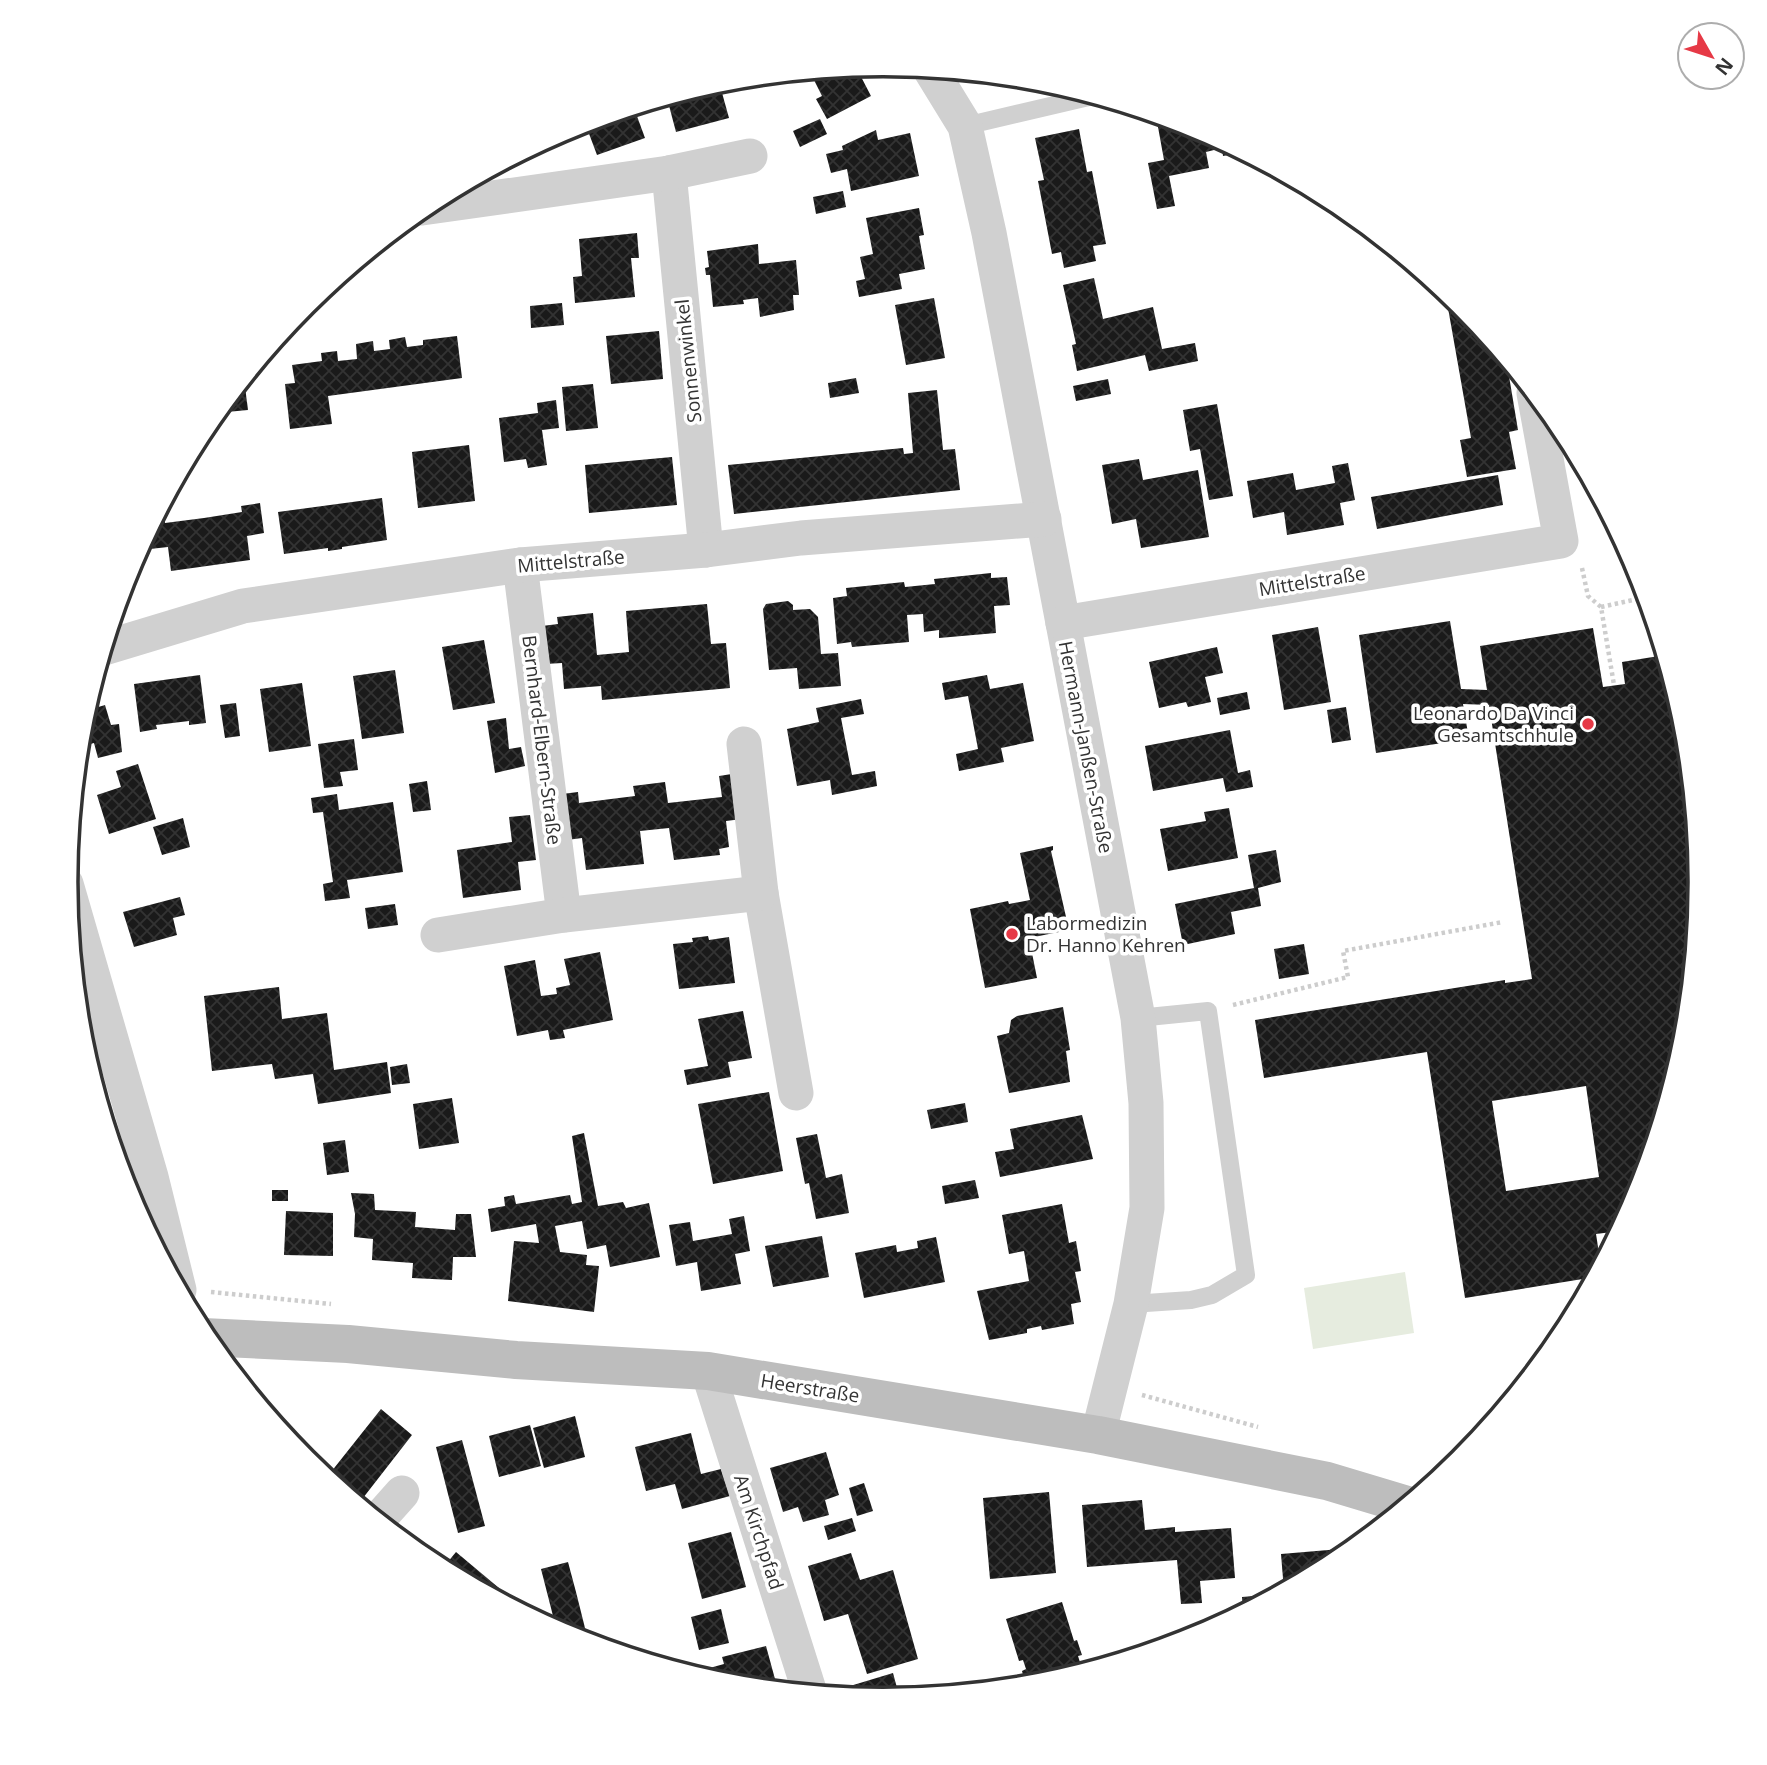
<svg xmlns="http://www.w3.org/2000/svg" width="1767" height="1765" viewBox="0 0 1767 1765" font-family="'Open Sans',sans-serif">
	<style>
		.pitch { fill: #e6ecdf }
		.building { fill: url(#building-cross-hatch); fill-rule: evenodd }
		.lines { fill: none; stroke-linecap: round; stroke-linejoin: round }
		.path { stroke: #cdcdcd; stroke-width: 4.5; stroke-dasharray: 3.5 3.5; stroke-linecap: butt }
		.lane { stroke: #d0d0d0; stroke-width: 18 }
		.street { stroke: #d0d0d0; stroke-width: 35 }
		.secondary { stroke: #bdbdbd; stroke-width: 38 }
		.poi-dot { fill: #e63946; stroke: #fff; stroke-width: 2.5 }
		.labels { text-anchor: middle; stroke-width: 7; stroke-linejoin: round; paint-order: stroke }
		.street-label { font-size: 19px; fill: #333; stroke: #fff }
		.poi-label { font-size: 19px; fill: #333; stroke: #fff; text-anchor: end }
		.rim { fill: none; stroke: #333; stroke-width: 3.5 }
	</style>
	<defs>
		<pattern id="building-cross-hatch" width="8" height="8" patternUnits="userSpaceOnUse" patternTransform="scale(1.75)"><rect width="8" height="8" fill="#1a1a1a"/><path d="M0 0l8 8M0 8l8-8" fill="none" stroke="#333"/></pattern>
	</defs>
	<rect width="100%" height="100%" fill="#fff"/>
	<polygon class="pitch" points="1405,1272 1414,1333 1313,1349 1304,1288"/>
	<g class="building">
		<polygon points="856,67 871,96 827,119 816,99 822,96 810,72"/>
		<polygon points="719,82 729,118 676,132 667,98"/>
		<polygon points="634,108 645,138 597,155 585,123"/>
		<polygon points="1156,116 1197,127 1243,152 1223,156 1222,148 1206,152 1209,168 1169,176 1175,206 1157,209 1148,163 1164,160"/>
		<polygon points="820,119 827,134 800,147 793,131"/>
		<polygon points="1079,129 1087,172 1092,171 1106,244 1093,246 1096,261 1064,268 1061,252 1052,254 1038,181 1044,180 1035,138"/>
		<polygon points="876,130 878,140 910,133 919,176 851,191 847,169 831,173 826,154 843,150 842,146"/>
		<polygon points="556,135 559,144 515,161 514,157"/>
		<polygon points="843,191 846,207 816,214 813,197"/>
		<polygon points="919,208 924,235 919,236 925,269 899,274 902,289 859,297 856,281 865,279 860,257 873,254 866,218"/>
		<polygon points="637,233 639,258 631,258 635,297 575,303 573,277 582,276 579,239"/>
		<polygon points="758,244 759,264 796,260 799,295 793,295 794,310 760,317 758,298 743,300 744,304 713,307 710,275 706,275 705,268 709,267 707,251"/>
		<polygon points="1094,278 1103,319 1153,307 1162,349 1195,343 1198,361 1149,371 1145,355 1077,371 1072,345 1076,344 1063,285"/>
		<polygon points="1445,291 1462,305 1506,358 1518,430 1509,432 1516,469 1467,477 1460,440 1471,438"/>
		<polygon points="934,298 945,358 906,365 895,305"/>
		<polygon points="562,303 564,325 531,328 530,306"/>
		<polygon points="659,331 663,379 611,384 606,336"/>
		<polygon points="457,336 462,378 328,396 332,424 290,429 285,384 295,383 292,365 322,361 321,353 337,351 338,361 357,359 356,344 373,341 374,351 390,349 389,340 405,337 407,347 423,345 423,340"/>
		<polygon points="856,378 859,393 830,398 828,383"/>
		<polygon points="244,379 248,410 216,413"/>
		<polygon points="1108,379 1111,394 1076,401 1073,386"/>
		<polygon points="593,384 598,428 566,431 562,387"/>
		<polygon points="937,390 943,450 955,449 960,490 734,514 728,465 903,448 904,454 913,453 908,393"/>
		<polygon points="556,400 559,428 542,430 547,465 528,468 526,459 504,462 499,418 538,413 537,403"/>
		<polygon points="1217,404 1233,496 1209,500 1200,449 1190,451 1183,410"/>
		<polygon points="469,445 475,501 418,508 412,452"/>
		<polygon points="672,457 677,505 589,513 585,465"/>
		<polygon points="1139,459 1143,480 1198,470 1209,537 1141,548 1136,519 1112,524 1102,465"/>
		<polygon points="1348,463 1355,500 1340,503 1344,525 1287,535 1284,512 1253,518 1247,481 1293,473 1296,490 1335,483 1332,466"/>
		<polygon points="1498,475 1503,505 1377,529 1371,497"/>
		<polygon points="382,498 387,540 342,547 342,549 328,551 328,548 284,554 278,512"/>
		<polygon points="260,503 264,533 247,536 250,560 171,571 168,547 150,549 148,532 156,518 165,516 165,523 204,518 242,512 241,506"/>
		<polygon points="991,573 991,578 1007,577 1010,605 994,606 996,633 939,638 939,630 924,632 923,614 907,615 909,642 852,647 851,642 837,644 833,598 847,596 846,588 904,582 905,587 935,584 934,579"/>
		<polygon points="788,601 793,605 793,610 810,609 818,617 821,654 838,653 841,686 799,689 797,668 769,670 763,609 766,604"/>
		<polygon points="707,604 711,644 726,643 730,688 602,700 601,686 564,689 562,663 546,664 542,626 558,624 557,617 593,613 597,655 629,652 626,611"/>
		<path d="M1450,621L1461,689L1487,690L1480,646L1593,628L1603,687L1625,684L1622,662L1665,655L1686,723L1701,883L1685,1042L1639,1196L1620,1231L1596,1234L1601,1266L1595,1277L1465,1298L1427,1052L1264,1078L1255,1020L1505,980V983L1532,979L1489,705L1463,704L1469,739L1376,753L1359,635ZM1586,1086L1599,1177L1506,1191L1492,1101Z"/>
		<polygon points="1318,627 1331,702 1284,710 1272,635"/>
		<polygon points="484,640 495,703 453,710 442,647"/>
		<polygon points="1217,647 1223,673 1205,677 1211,702 1188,707 1186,702 1159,708 1149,662"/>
		<polygon points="395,670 404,733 362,739 353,676"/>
		<polygon points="200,675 206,723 189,725 189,721 156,725 157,729 140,732 134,684"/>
		<polygon points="987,675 990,689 1023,683 1034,741 1001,748 1004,762 959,771 956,754 978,749 968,696 945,700 942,683"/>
		<polygon points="302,683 311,746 269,752 260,689"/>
		<polygon points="1247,692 1250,709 1220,715 1217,698"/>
		<polygon points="861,699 864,714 841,718 852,775 875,771 877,786 832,795 830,780 797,786 787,729 819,722 816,708"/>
		<polygon points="236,703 240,736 225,738 220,705"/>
		<polygon points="105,705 111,725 119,724 122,752 98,758 94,743 79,747 82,723 85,711"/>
		<polygon points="1346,707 1351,740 1332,743 1327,710"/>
		<polygon points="506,718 509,749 521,747 525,766 495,773 487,721"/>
		<polygon points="1230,730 1238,773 1250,770 1253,787 1226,792 1223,778 1153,791 1145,746"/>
		<polygon points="354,739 358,770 340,772 343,786 324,788 318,744"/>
		<polygon points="138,764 156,819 109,834 97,795 121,787 116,771"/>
		<polygon points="738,773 742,819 726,821 729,847 719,849 720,855 674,860 669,828 640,831 644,864 586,870 582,838 567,840 562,794 578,792 579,803 635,796 633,786 665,782 668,803 722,797 719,776"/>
		<polygon points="427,781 431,810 413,812 409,784"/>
		<polygon points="337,794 339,810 393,802 403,872 347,880 350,898 325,901 323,884 333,882 323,812 313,813 311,798"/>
		<polygon points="1229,808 1238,858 1168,871 1160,829 1206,821 1204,812"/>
		<polygon points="530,815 536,860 518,862 521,890 463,898 457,850 512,842 509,817"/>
		<polygon points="183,818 190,847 162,855 153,827"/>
		<polygon points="1053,846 1053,850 1051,851 1069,930 1029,938 1037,978 985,988 970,909 1008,901 1009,904 1030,900 1020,853"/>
		<polygon points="1276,850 1281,882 1258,888 1261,906 1231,912 1235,934 1183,945 1175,904 1254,888 1248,855"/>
		<polygon points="180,897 185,915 173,918 177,935 134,947 123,912"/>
		<polygon points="395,904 398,925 368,929 365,908"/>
		<polygon points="708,936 709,940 729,937 735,983 679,989 673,944 693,942 692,938"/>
		<polygon points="1304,944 1309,974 1279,979 1274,949"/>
		<polygon points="600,952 613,1020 563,1030 565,1038 550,1040 548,1030 517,1036 504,966 535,960 541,996 557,994 556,988 570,985 564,959"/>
		<polygon points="279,987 282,1019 327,1013 334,1070 387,1062 391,1093 318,1104 313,1074 275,1079 272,1064 212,1071 204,996"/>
		<polygon points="1063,1007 1070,1050 1066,1051 1070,1082 1009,1093 997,1036 1009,1033 1011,1020 1017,1016"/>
		<polygon points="743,1011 752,1058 728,1062 731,1077 687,1085 684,1070 708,1066 698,1019"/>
		<polygon points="407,1064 410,1083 392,1085 390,1067"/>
		<polygon points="769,1092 783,1171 713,1184 698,1104"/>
		<polygon points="452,1098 459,1143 419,1149 413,1104"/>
		<polygon points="965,1103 968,1122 931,1129 927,1110"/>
		<polygon points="1082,1115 1093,1159 1000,1177 995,1152 1014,1149 1010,1129"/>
		<polygon points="584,1133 598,1206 623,1202 626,1208 649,1203 660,1257 610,1267 606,1245 587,1249 582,1221 555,1226 560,1252 587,1255 586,1265 599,1266 594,1312 508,1301 514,1241 539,1243 536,1224 491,1232 488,1209 505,1206 504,1197 514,1195 516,1204 570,1195 572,1204 582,1202 572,1136"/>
		<polygon points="817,1134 826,1178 842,1174 849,1213 816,1219 809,1183 805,1184 796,1138"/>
		<polygon points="345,1140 349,1172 327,1175 323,1143"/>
		<polygon points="975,1180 979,1198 945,1204 942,1186"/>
		<rect x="272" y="1190" width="16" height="11"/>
		<polygon points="351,1193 374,1194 375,1210 416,1212 415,1227 455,1230 456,1214 471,1214 476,1257 453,1257 452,1280 412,1278 413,1263 372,1260 373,1239 354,1237 355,1214"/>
		<polygon points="1062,1204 1069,1243 1076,1241 1081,1271 1075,1272 1081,1302 1071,1304 1074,1324 1042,1330 1041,1326 1027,1329 1027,1333 989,1340 977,1291 1029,1281 1024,1251 1009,1254 1002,1215"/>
		<polygon points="286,1211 333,1213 333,1256 284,1255"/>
		<polygon points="744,1216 750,1251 735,1254 741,1284 701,1291 697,1262 676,1266 669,1225 690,1222 693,1241 732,1234 729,1219"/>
		<polygon points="822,1236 829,1277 773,1287 765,1246"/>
		<polygon points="936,1237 945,1282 864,1298 855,1253 896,1245 897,1252 918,1248 917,1241"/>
		<polygon points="381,1409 412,1435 363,1498 368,1503 363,1508 332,1483 337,1477 331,1472"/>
		<polygon points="575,1416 585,1457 544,1468 533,1428"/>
		<polygon points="530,1425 541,1466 499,1477 489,1436"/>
		<polygon points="691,1433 701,1474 721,1469 730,1496 682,1509 675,1484 646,1491 635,1447"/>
		<polygon points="462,1440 485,1526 458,1533 436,1447"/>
		<polygon points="826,1452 839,1495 825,1500 829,1515 803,1522 798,1507 783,1512 770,1468"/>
		<polygon points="864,1483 873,1511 857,1516 849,1488"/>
		<polygon points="1049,1492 1056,1573 990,1579 983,1498"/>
		<polygon points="1142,1500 1145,1530 1175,1527 1175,1532 1231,1528 1235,1578 1200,1581 1202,1603 1181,1604 1177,1560 1087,1567 1082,1505"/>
		<polygon points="852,1518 856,1531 828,1540 824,1526"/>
		<polygon points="731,1532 746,1587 702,1599 688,1543"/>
		<polygon points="1352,1548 1352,1551 1337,1563 1284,1591 1281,1554"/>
		<polygon points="456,1552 499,1588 492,1596 442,1569"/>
		<polygon points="851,1553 860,1580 893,1570 918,1659 867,1674 848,1614 824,1621 808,1566"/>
		<polygon points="568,1562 576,1592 589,1644 557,1631 552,1612 541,1569"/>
		<polygon points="1265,1595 1265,1601 1243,1613 1242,1597"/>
		<polygon points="1062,1602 1074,1641 1077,1640 1082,1655 1078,1656 1083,1672 1043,1685 1026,1686 1022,1671 1026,1669 1023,1660 1019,1661 1006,1619"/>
		<polygon points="721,1609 729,1643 699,1650 691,1617"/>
		<polygon points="766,1646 778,1690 724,1684 696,1676 695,1672 724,1664 722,1657"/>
		<polygon points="893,1673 900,1699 883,1700 853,1697 850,1686"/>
	</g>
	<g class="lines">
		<g class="path">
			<polyline points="1582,568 1588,596 1601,607 1614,685"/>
			<polyline points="1601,607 1647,597"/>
			<polyline points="1233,1005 1348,977 1343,951 1503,922"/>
			<polyline points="211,1292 331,1304"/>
			<polyline points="1142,1395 1258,1427"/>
		</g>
		<g class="lane">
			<polyline points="965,126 1093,96"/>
			<polyline points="1131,1304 1191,1300 1212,1295 1246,1275 1208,1011 1138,1018"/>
		</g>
		<g class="street">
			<polyline points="930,69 965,126 989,233 1138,1018 1146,1103 1147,1208 1131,1304 1098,1435"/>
			<polyline points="669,173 706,550"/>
			<polyline points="422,208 669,173 750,156"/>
			<polyline points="520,565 564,915"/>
			<polyline points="1063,623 1561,541 1534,393"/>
			<polyline points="104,648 243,606 520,565 706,550 801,538 1044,519"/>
			<polyline points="744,744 761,893 796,1093"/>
			<polyline points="66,884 151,1177 179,1290"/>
			<polyline points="438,935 564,915 761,893"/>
			<polyline points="708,1371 810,1693"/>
			<polyline points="378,1520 402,1493"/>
		</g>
		<polyline class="secondary" points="203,1337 348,1344 516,1360 708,1371 1098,1435 1327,1481 1407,1505"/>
	</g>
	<g class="poi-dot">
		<circle cx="1588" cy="724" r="7"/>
		<circle cx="1012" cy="934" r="7"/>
	</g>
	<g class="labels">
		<g class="street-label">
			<text transform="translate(688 361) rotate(-96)" y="7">Sonnenwinkel</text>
			<text transform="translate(571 561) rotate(-5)" y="7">Mittelstraße</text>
			<text transform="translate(1312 581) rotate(-9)" y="7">Mittelstraße</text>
			<text transform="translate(542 740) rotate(83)" y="7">Bernhard-Elbern-Straße</text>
			<text transform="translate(1086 747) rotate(79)" y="7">Hermann-Janßen-Straße</text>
			<text transform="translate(810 1388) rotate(9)" y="7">Heerstraße</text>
			<text transform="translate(759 1532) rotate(72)" y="7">Am Kirchpfad</text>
		</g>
		<g class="poi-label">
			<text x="1574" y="720">Leonardo Da Vinci<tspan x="1574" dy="22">Gesamtschhule</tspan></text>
			<text x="1026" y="930" text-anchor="start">Labormedizin<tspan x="1026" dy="22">Dr. Hanno Kehren</tspan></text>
		</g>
	</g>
	<path d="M0 0H1767V1765H0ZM78 882a805 805 0 1 1 1610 0a805 805 0 1 1-1610 0Z" fill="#fff" fill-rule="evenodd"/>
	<path class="rim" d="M78 882a805 805 0 1 1 1610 0a805 805 0 1 1-1610 0Z"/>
	<g transform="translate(1711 56) rotate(129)"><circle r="33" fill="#ffffff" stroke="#adadad" stroke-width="2"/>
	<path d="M0-5L12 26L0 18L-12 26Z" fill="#e63946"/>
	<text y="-10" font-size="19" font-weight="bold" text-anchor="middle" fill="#333333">N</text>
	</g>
</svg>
